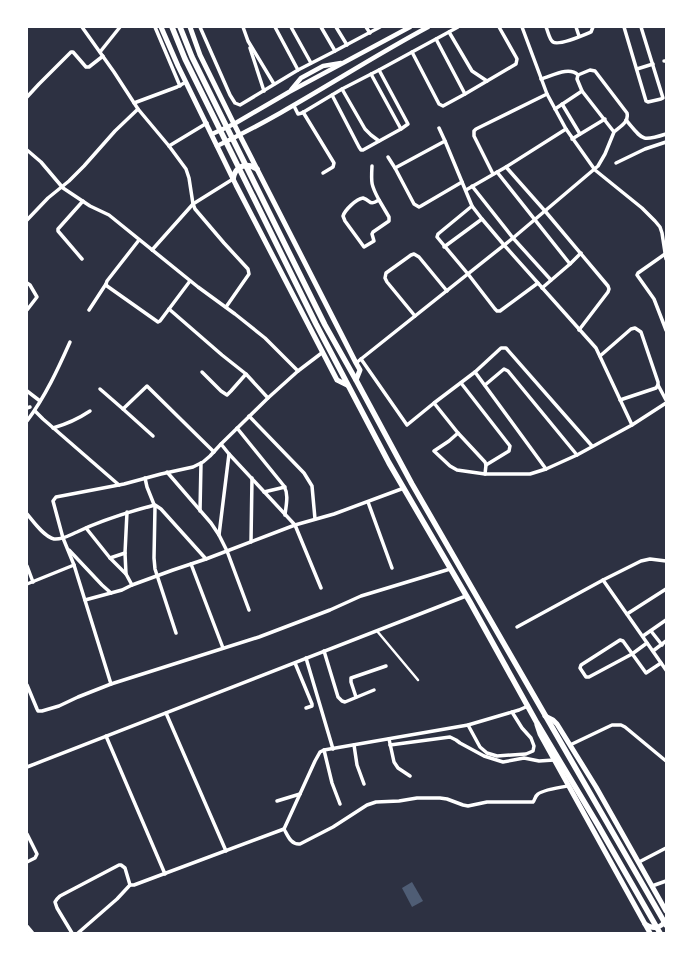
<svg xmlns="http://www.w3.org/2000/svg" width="693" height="960" viewBox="0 0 693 960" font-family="'Public Sans',sans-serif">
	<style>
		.water { fill: #4f5d75 }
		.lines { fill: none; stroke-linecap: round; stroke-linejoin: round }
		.pedestrian { stroke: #fff; stroke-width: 2.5 }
		.minor { stroke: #fff; stroke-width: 3.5 }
		.tertiary { stroke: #fff; stroke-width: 4.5 }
		.secondary { stroke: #fff; stroke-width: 5 }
		.primary { stroke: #fff; stroke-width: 5.5 }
	</style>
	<rect width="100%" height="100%" fill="#2d3142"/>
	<polygon class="water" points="412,882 423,901 412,907 402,888"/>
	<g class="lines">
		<polyline class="pedestrian" points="377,631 418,680"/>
		<g class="minor">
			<polyline points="82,27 114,72 138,109 169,146 186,169 189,178 193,204 195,209 224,243 248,269 249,274 226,307"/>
			<polyline points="155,27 180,86"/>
			<polyline points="200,27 230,95 235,103 240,105 298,70 335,51 380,27"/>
			<polyline points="243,27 248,41 274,84"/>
			<polyline points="275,27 298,70"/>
			<polyline points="291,27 311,63"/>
			<polyline points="321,27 335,51"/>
			<polyline points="336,27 347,45"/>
			<polyline points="366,27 370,33"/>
			<polyline points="522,27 547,94 566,129 595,170 642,208 655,221 660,227 662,233 666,259"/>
			<path d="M546,27C548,31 549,39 553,42C559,46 584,35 591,32L593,27"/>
			<polyline points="576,27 579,36"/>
			<polyline points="624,27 646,101 648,102 661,99 663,98 641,27"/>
			<polyline points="449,32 472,71 487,81"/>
			<polyline points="436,39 465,94"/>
			<polyline points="250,48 264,91"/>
			<polyline points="100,52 120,27"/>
			<polyline points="412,52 439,104 443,106 465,94 516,64 517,59 516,57 499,27"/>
			<polyline points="664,61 666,61"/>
			<polyline points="637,69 653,64"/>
			<polyline points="371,74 401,129"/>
			<path d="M541,79C552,76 569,66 578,75"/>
			<polyline points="342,89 365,129 371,135 379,141"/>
			<polyline points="332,95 359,147 361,150 363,150 401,129 408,124 379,70"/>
			<polyline points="27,97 39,84 71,52 73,52 86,67 89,67 103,56"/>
			<polyline points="134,103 177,87 186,82"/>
			<polyline points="562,104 580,134"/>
			<polyline points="294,106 298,114 302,113 342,89 379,70 458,27"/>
			<polyline points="555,109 582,91"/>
			<polyline points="303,112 334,163 333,167 323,173"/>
			<path d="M626,120C643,140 641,142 666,134"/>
			<polyline points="439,128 445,141 472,206 482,219 504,245 596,348 632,425"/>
			<polyline points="572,139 605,119"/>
			<polyline points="445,141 395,168 414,204 419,207 421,206 462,182"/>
			<polyline points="169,146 207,123"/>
			<polyline points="27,150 41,162 63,188 90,206 109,215 198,287 235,314 265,338 298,371"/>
			<polyline points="388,157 395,168"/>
			<polyline points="616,163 645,149 666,142"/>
			<path d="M372,166C371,183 371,185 379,200"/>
			<polyline points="506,167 545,211 608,286 609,289 608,292 579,330"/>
			<polyline points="497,172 570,264"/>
			<polyline points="493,174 474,136 474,131 476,129 547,94"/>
			<polyline points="472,186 513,238 551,280"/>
			<polyline points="466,190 506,167 566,129"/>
			<path d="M363,198C372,201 368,206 379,200L389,217V221L373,232L372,234L374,241L364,247L345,221L343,216C345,210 356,199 363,198Z"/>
			<polyline points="472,206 438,234 437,237 468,274 495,309 497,311 500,311 538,283"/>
			<polyline points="27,220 48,198 69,181 84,166 115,131 138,109"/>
			<polyline points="444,247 482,219"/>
			<polyline points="152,250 193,204 233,179"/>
			<polyline points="665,254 638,273 637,275 654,299 666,330"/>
			<polyline points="82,259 58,231 58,229 83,201"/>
			<polyline points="27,283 30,285 37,297 27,310"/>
			<polyline points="106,284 107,286 158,322 160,321 190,281"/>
			<polyline points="542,288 570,264 581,253"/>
			<polyline points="169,309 222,355 246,374 268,398"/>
			<polyline points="89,310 106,284 107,281 139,240"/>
			<polyline points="415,316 387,282 385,278 386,273 411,255 414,254 419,257 447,291"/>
			<polyline points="600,356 631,329 635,328 641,332 658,382 658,385 656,388 620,400"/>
			<polyline points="361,359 407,425 434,403 475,372 501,348 506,348 592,446"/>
			<path d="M356,363L513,238L598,166L605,154L614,132L582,91L577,79L578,75L590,70L595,71L627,113C629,122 621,126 614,132"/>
			<polyline points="202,372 221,391 227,395 231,391 246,374"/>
			<polyline points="475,372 546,469"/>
			<polyline points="461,383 510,446 509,451 486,465"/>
			<polyline points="485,385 504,369 508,371 577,455"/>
			<polyline points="658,385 666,400"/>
			<polyline points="100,389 123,409 153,436"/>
			<polyline points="27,391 40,401"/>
			<polyline points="434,403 458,433 485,462 486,465 485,474"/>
			<polyline points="27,408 30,407"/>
			<polyline points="123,409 147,386 214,452"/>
			<polyline points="35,411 43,419 119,485"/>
			<polyline points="249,416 304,473 312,486 315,519"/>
			<path d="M27,421C45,397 58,369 70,342"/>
			<path d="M53,428C67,424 78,419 90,411"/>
			<path d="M237,428L284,486C289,495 286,505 285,515"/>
			<polyline points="458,433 449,441 434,451 450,466 457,470 485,474 530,474 546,469 577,455 632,425 666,403"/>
			<polyline points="221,444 229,454 295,525 321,588"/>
			<polyline points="167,472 211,523 219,535 227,551 249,610"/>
			<polyline points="145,478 147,487 155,507 154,558 155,569 176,633"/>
			<polyline points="264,492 285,487"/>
			<polyline points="368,502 392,568"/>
			<polyline points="200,511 201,463"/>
			<polyline points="127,512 125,553 126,574 132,585"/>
			<path d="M27,514C33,521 44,537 54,539C62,540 70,535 77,532C102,520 128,512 155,505L161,509L206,559"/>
			<polyline points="86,528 110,558 126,574"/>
			<polyline points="219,535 229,454"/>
			<polyline points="251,542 252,478"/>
			<polyline points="69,550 102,585 111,593"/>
			<polyline points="110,558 125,553"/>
			<polyline points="191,564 223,648"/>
			<polyline points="27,566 33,582"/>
			<polyline points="603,580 666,670"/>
			<polyline points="27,584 74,565"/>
			<polyline points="85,600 122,590 132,585 173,570 206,559 295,525 334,514 404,488"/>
			<polyline points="627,614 666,589"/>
			<polyline points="517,627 603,580 641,561 650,559 666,561"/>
			<polyline points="651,631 662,645"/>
			<polyline points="643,636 666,620"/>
			<polyline points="647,643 632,654 589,677 586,677 580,668 581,665 620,640 623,641 646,673 661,663"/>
			<polyline points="324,651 338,697 342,701 345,702 374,690"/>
			<polyline points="653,651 666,641"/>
			<polyline points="306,658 333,749"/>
			<polyline points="295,663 312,704 312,706 306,708"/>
			<polyline points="111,684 74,565 63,538 53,501 56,497 124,484 161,474 193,467 203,462 210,456 221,444 268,398 298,371 323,352"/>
			<polyline points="27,685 37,709 38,711 42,711 59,706 78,697 111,684 259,637 330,610 361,596 450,569"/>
			<polyline points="356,697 351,682 351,678 386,666"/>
			<polyline points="166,713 226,851"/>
			<polyline points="468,725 480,747 487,753 497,756 526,754 533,751 534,746 531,738 522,728 512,712"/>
			<polyline points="106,736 165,874"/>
			<polyline points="389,739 394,762 398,768 410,776"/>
			<polyline points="354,745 357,765 364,784"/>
			<polyline points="390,745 450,737 456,740 460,743 484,756 503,762 524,758 539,761 554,760"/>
			<polyline points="570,745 612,725 621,725 625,727 666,761"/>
			<polyline points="324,750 332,783 340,804"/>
			<polyline points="27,767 466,596"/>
			<polyline points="277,801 300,794"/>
			<path d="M284,829C288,836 291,845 300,844L333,827L367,805L376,802L399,801L417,798H440L447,799L463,805L468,806L487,802H533C535,800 535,796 538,794C543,790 562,787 568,786"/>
			<polyline points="27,834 37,854 35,858 27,862"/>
			<polyline points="639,862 666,848"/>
			<polyline points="652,886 666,881"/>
			<polyline points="72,933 57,908 55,902 57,899 60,896 119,865 121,865 125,868 130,885"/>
			<polyline points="78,933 117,899 130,885 134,885 284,829 315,761 320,752 324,750 468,725 519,710 528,706"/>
		</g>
		<g class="tertiary">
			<polyline points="291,90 301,78 323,66 341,63"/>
			<polyline points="212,134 234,124 289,92 410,27"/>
			<path d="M217,146C291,111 357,65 428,27"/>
			<polyline points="27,927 32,933"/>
		</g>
		<g class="secondary">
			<polyline points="161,27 178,66 236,185 337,380 347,385"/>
			<polyline points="190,27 200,55 234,124 356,363 360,370 356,380"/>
			<polyline points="545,716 553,720 557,724 596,787 666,911"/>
			<polyline points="537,725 540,734 650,933"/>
			<path d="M645,924C653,930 661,928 666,920"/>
		</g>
		<g class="primary">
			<polyline points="172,27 185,59 316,324 389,463 470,602 537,723 598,825 660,933"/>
			<polyline points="180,27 192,57 325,325 356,380 412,484 666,925"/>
			<path d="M233,179C235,166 246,162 257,169"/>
		</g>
	</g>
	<rect width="693" height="960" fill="none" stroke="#ffffff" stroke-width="56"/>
</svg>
